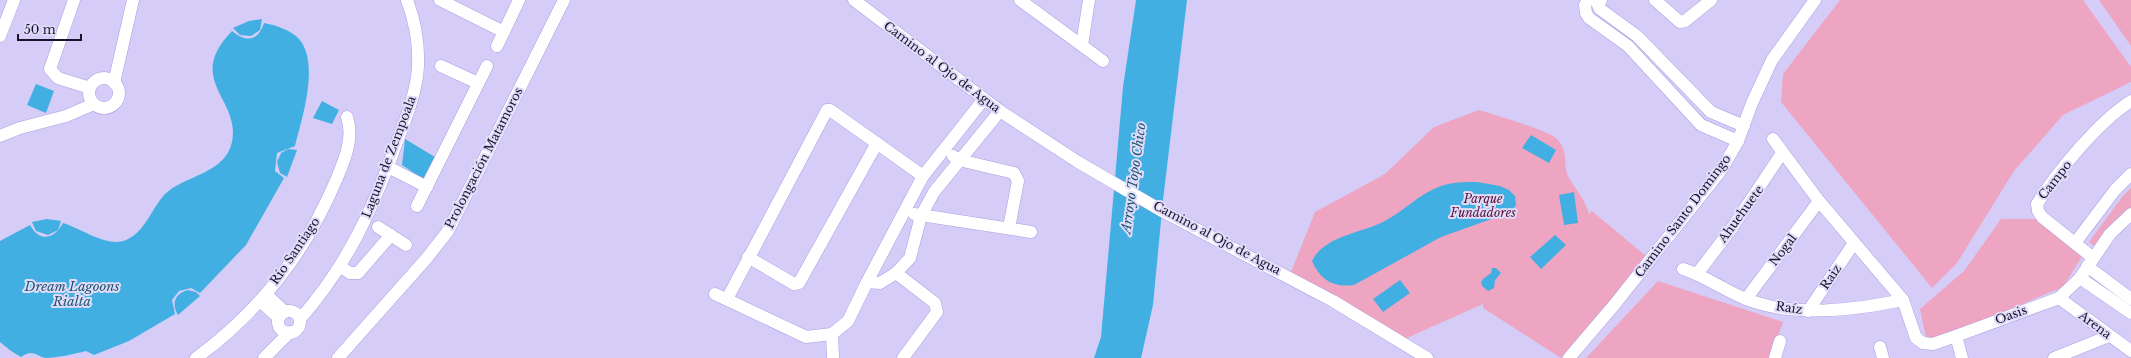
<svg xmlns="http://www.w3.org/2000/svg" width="2131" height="358" viewBox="0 0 2131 358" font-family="'Libre Baskerville',serif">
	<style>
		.green { fill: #eea5c2 }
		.water { fill: #42afe3 }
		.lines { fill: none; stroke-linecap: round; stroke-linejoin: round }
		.minor-casing { stroke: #ac9de2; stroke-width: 13 }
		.minor { stroke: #fff; stroke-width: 12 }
		.labels { text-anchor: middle; stroke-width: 4; stroke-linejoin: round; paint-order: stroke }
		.street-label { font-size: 12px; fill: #1a132d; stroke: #e1dcf9 }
		.park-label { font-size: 12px; font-style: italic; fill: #580f36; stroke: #e1dcf9 }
		.water-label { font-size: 13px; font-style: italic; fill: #1b5470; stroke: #e1dcf9 }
	</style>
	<rect width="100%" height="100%" fill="#d5cdf8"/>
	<g class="green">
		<polygon points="1840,0 2083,0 2131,67 2131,82 2063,115 2014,171 1957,263 1932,288 1781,102 1783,74"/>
		<polygon points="2099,0 2131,0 2131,46"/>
		<path d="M1479,110C1492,114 1550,131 1557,139C1569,151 1563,165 1568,176C1575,189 1585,199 1589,214L1592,211L1647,257L1561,358L1483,308V304L1400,341L1289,277L1315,212L1385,174L1434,127Z"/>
		<polygon points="2131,188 2131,208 2114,221 2094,246 2089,242 2122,197"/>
		<polygon points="2001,219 2037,219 2083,255 2063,287 1937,339 1926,338 1920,309 1964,271"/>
		<polygon points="1658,281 1783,322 1770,358 1586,358"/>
	</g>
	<g class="water">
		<polygon points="1136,0 1187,0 1163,200 1153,305 1141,358 1094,358 1101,337 1123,87"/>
		<polygon points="262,19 260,30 251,36 240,35 233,28 249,21"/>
		<path d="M264,23C275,25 291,30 299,39C320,63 302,118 295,146L277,153L275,171L284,178L246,245L200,293L191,288L179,291L172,300L175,314L129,341L94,355L86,351C74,354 57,358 45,358C35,355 32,349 21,357L11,351L0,342V241L30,225C40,243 54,239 63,223C82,229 105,246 123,241C144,235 151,209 165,194C185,175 225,174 232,142C241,99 184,80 232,31C247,43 258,41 264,23Z"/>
		<polygon points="36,84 54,91 46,113 27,105"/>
		<polygon points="322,101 339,110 332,124 313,118"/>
		<polygon points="1531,135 1556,150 1549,163 1522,148"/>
		<polygon points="405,139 435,157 423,179 402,165"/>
		<polygon points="288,149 297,150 287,177 280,173 277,162 281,153"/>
		<path d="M1477,182L1500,186L1509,190L1515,196L1516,205L1511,212L1441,237L1354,285C1334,288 1320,280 1312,261C1324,236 1361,233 1383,222C1403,212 1420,193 1441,186C1452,182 1465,182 1477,182Z"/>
		<polygon points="1574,192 1578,223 1564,225 1559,195"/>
		<polygon points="47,219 61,221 58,230 48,235 36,231 32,222"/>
		<polygon points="1555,235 1566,245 1541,269 1530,257"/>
		<polygon points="1492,268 1496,268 1501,273 1495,280 1494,288 1488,291 1482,286 1481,282 1483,279 1491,273"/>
		<polygon points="1400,280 1410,293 1383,312 1373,299"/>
		<path d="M188,290L196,292L200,296L178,315C171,304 175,293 188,290Z"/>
	</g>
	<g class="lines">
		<g class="minor-casing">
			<g id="minor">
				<polyline points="74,0 50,69 58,78 90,88"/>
				<polyline points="440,0 504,32"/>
				<polyline points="854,0 1000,111 1078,162 1164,212 1333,301 1427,358"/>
				<polyline points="1020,0 1103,61"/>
				<polyline points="1588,0 1585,5 1586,13 1589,18 1628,46 1701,125 1738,141"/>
				<polyline points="1601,0 1598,5 1600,9 1637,36 1711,112 1744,126"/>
				<polyline points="1655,0 1680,22 1685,21 1711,0"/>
				<polyline points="0,36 14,0"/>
				<polyline points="1082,45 1089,0"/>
				<polyline points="497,46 519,0"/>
				<polyline points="441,66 478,83"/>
				<circle cx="104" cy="93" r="15"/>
				<polyline points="114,83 133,0"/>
				<polyline points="0,136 20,128 66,116 94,104"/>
				<polyline points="1773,139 1819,201 1903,300 1916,338 1923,343 1933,344 1956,336 2059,298 2080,278 2110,234 2131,214"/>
				<polyline points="953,156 959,160 1014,173 1018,181 1009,228"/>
				<polyline points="388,167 427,187"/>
				<polyline points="417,206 487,66"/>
				<polyline points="914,214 1031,232"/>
				<polyline points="378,227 406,245"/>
				<polyline points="2075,243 2115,190 2131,174"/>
				<polyline points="748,257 794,284 799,283 877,143"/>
				<path d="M2092,257L2042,217L2038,211L2037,204C2057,172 2099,121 2131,101"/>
				<polyline points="2087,266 2131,299"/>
				<polyline points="341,267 350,273 358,273 391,235"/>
				<path d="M1683,269C1705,276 1724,290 1746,299C1794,318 1854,310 1903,300"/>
				<polyline points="896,273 935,303 937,312 903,358"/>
				<polyline points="1697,274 1732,228 1782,153"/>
				<polyline points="2080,278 2131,313"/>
				<polyline points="867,282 880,283 896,273 910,258 921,216 934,192 1000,111"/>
				<polyline points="266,294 285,312"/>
				<polyline points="715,294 806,337 832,334 848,321 867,282 923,176 984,99"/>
				<polyline points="2059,298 2131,351"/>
				<polyline points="727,299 827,110 830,110 923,176"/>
				<polyline points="1746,299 1819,201"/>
				<polyline points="260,301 279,318"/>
				<polyline points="1808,311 1854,243"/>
				<circle cx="289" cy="322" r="11"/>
				<path d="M300,319C348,265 374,206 398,139C407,116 417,90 418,66C419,43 415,21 407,0"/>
				<polyline points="832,334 833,358"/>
				<polyline points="1956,336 1962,358"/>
				<polyline points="1880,347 1883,358"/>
				<path d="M196,358C259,312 307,250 337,178C345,159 354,137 347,117"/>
				<polyline points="264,358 290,332"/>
				<polyline points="338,358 426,259 448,231 564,0"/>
				<polyline points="1569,358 1615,304 1722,169 1738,141 1752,103 1772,60 1815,0"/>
				<polyline points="1775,358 1780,341"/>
				<polyline points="2054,358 2109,336"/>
			</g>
		</g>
		<use href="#minor" class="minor"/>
	</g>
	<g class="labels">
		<g class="street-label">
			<text transform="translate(942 67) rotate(37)" y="4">Camino al Ojo de Agua</text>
			<text transform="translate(389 157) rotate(-69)" y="4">Laguna de Zempoala</text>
			<text transform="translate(484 158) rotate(-63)" y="4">Prolongación Matamoros</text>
			<text transform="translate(2055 180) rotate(-52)" y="4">Campo</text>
			<text transform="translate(1741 214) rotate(-54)" y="4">Ahuehuete</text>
			<text transform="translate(1683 216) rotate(-53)" y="4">Camino Santo Domingo</text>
			<text transform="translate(1217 238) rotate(28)" y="4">Camino al Ojo de Agua</text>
			<text transform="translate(1783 250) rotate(-53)" y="4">Nogal</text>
			<text transform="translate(295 251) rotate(-56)" y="4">Río Santiago</text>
			<text transform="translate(1831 277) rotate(-56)" y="4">Raiz</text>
			<text transform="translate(1789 308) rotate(8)" y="4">Raíz</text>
			<text transform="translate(2011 315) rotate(-20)" y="4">Oasis</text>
			<text transform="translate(2095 325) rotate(37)" y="4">Arena</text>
		</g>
		<g class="park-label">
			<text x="1483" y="203">Parque<tspan x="1483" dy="14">Fundadores</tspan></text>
		</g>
		<g class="water-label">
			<text transform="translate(1133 178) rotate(-82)" y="5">Arroyo Topo Chico</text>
			<text x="72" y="291">Dream Lagoons<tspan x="72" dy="15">Rialta</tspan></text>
		</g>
	</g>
	<path d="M18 34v6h63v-6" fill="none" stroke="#1a132d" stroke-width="2"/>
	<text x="24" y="34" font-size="12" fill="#1a132d" stroke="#e1dcf9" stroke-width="3" paint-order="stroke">50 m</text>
</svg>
